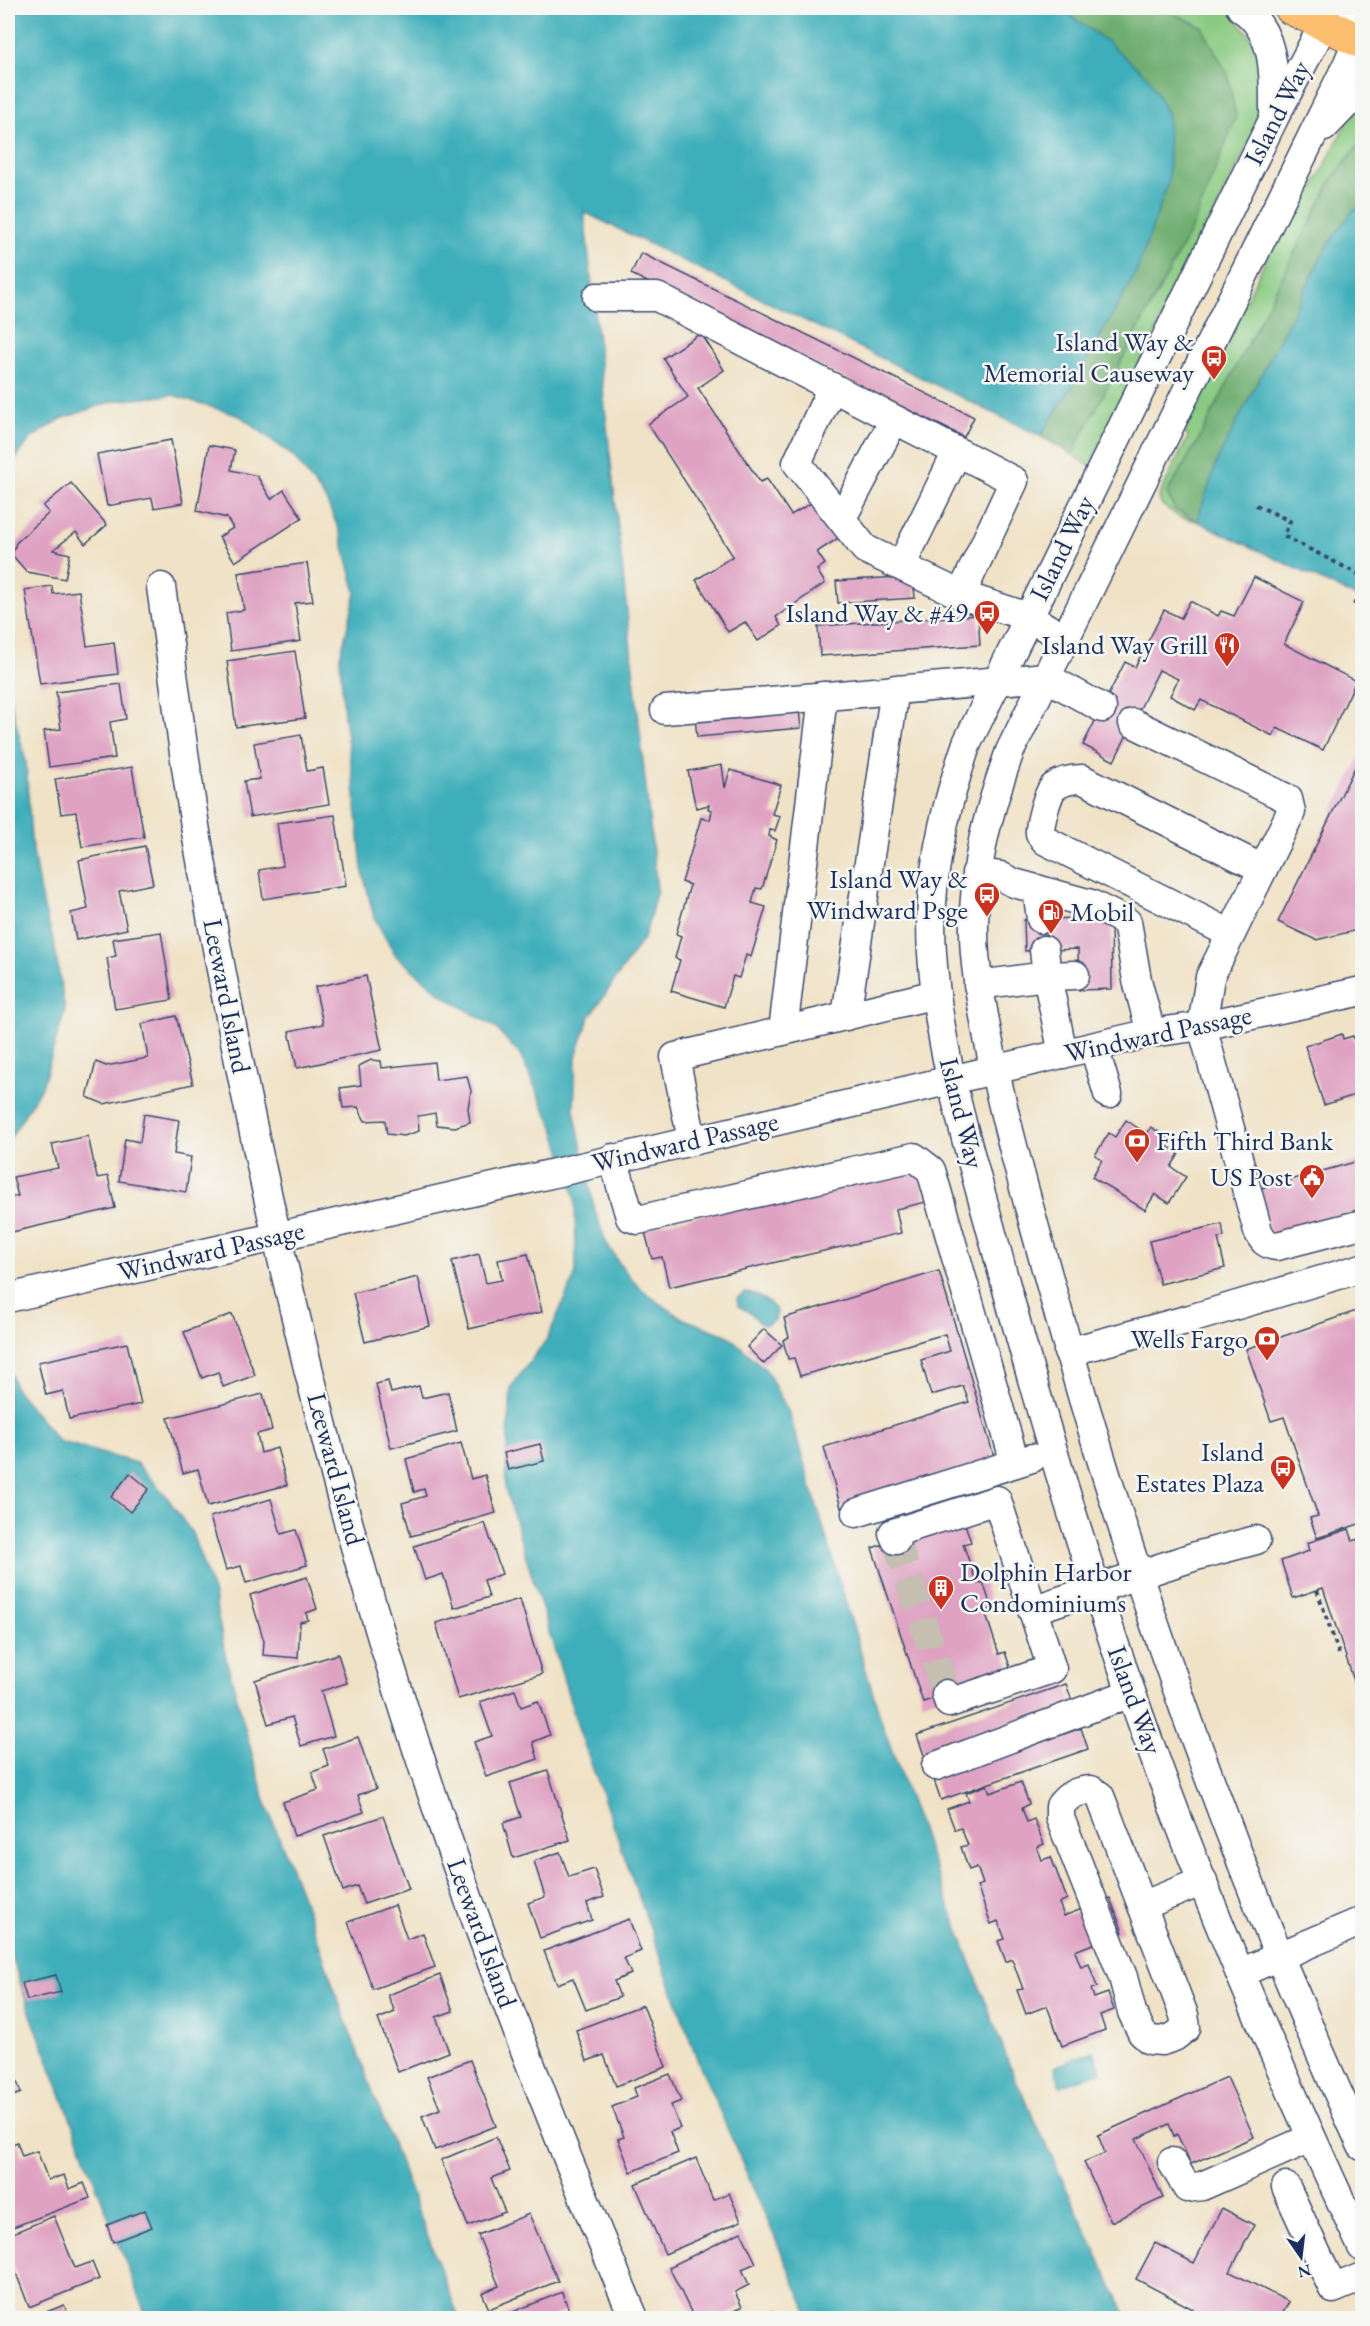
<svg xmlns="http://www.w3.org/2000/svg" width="1370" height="2326" viewBox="0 0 1370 2326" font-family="'EB Garamond',serif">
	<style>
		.green { fill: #89ca81; stroke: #527c70; stroke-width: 1.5 }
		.forest { fill: #6eae6f; stroke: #446e66; stroke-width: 1.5 }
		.water { fill: #3eaeba; stroke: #2c6e8c; stroke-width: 1.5 }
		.building { fill: #dfa2c3 }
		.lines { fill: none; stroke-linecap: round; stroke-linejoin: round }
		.minor-tunnel { stroke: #c5beb1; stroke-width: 28; stroke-dasharray: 28 14; stroke-linecap: butt }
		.minor-casing { stroke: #3b4a6e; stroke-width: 31 }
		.major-casing { stroke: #3b4a6e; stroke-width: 35 }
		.path { stroke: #3b4a6e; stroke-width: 4; stroke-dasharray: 4.5 4.5; stroke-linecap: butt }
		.minor { stroke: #fff; stroke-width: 28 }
		.major { stroke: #fbbe6e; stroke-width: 33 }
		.labels { text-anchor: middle; stroke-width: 5; stroke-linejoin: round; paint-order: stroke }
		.street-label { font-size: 27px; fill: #1b2f5e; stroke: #f6f6f2 }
		.poi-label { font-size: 27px; fill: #1b2f5e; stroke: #f6f6f2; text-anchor: end }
	</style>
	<rect width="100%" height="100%" fill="#f6f6f2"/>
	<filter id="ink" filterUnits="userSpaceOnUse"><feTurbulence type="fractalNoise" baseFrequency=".0167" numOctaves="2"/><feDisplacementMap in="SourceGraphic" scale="12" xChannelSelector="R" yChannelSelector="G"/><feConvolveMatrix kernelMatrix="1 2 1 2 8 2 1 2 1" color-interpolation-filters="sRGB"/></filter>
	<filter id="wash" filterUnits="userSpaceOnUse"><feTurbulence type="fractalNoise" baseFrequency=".008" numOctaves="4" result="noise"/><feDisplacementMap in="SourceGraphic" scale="24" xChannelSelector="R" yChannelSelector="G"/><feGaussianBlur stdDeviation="1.35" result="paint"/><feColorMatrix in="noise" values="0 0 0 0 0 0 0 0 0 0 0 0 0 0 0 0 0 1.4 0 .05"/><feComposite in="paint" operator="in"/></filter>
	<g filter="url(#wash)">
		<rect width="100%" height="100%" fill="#f0e2c6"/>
		<g class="green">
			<polygon points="1163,8 1228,8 1261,50 1263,115 1089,466 1072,454 1193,226 1202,27"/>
			<polygon points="1362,105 1362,145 1357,147 1333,178 1198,441 1167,493 1175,510 1197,521 1179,517 1161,504 1159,496 1188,437 1183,430 1273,245 1313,188 1349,118"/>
		</g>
		<g class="forest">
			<polygon points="1059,8 1163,8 1202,27 1228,75 1236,117 1193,226 1072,454 1040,436 1071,388 1136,273 1109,43"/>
			<polygon points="1362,145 1362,208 1353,210 1327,247 1218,459 1197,521 1175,510 1167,493 1198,441 1333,178 1357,147"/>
		</g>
		<g class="water">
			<polygon points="8,8 1059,8 1109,43 1149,78 1168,115 1169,181 1136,273 1071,388 1040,436 584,212 657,890 645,936 589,1018 576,1057 574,1110 595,1211 606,1242 619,1263 636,1284 660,1304 684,1319 729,1336 767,1371 789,1413 882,1723 929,1852 1012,2072 1127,2318 810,2318 697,2059 579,1730 505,1488 511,1387 547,1339 576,1273 575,1198 555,1131 520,1055 495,1027 445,997 395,955 374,917 362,869 354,785 344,717 340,657 356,593 340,532 326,500 294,457 240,416 173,395 114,401 61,419 30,439 8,470"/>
			<polygon points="1362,208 1362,600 1197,521 1218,459 1327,247 1353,210"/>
			<polygon points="8,692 26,762 31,838 40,893 54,943 65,1010 43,1084 8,1142"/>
			<path d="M744,1293C756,1293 771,1302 777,1312L775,1320L766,1325L761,1324L751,1313L738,1306L737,1298Z"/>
			<polygon points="8,1366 15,1388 58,1441 136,1463 164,1493 192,1533 214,1595 226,1658 265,1801 308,1912 342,2011 459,2318 147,2318 31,2015 8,1945"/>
			<polygon points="1094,2051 1101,2071 1061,2086 1054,2067"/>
		</g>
		<g id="blocks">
			<g class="building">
				<polygon points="641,253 974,417 964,437 631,274"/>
				<polygon points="701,333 724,370 698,388 760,482 767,479 791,515 816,500 840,537 817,552 825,564 817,570 825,583 776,617 781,626 758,641 745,622 728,632 696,580 733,556 648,424 688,397 663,358"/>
				<polygon points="171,440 183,503 154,508 152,498 107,506 97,454"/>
				<polygon points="209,445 235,450 231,470 257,476 271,499 284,490 302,518 235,562 219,537 233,528 227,518 197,511"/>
				<polygon points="71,483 107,525 85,544 76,532 53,550 70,554 65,579 27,572 12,555 16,543 49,513 43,506"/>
				<polygon points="307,563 313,601 295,603 301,641 231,651 226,613 244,610 238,573"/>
				<polygon points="913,576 915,598 838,603 836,581"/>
				<polygon points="1254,577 1304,602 1284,644 1356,681 1323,750 1277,728 1273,736 1201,700 1195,710 1170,696 1178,679 1159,670 1114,761 1083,745 1125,662 1135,667 1164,610 1181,618 1190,601 1218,616 1221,611 1234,616"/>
				<polygon points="52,586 53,594 79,591 87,646 114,642 118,674 40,684 25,590"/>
				<polygon points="978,615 980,645 820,656 818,626"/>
				<polygon points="295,651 305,718 236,727 227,661"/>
				<polygon points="121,684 126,719 110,722 115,758 49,767 44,731 61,729 56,692"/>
				<polygon points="799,709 801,728 697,737 695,717"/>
				<polygon points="301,735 307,771 323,768 329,804 250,817 244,781 260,779 254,743"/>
				<polygon points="1362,753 1362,929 1316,940 1278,922"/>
				<polygon points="722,765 725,788 730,770 781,785 772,814 780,816 775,831 770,830 769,836 777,840 762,889 756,888 752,903 766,907 751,957 746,955 739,978 733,976 724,1007 671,991 680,960 675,958 681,936 676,934 690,885 682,882 701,818 710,820 712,810 708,809 709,805 696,808 688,771"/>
				<polygon points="132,767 144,837 82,847 76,812 61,814 55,779"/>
				<polygon points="335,815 346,886 263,899 259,870 283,866 277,823"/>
				<polygon points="145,846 153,884 119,891 127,929 76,940 71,913 88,909 79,860"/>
				<polygon points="1077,918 1078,920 1111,920 1112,989 1079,990 1078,949 1025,951 1024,920"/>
				<polygon points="161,932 172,1000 115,1009 107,958 116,956 113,939"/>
				<polygon points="366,976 382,1050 297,1068 289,1031 323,1024 315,987"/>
				<polygon points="176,1016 193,1084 104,1104 87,1097 96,1062 106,1066 148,1058 142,1024"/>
				<polygon points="1342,1034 1343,1039 1353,1036 1362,1064 1362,1087 1359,1088 1361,1093 1324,1105 1305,1046"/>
				<polygon points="371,1060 381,1061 382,1068 434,1062 436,1080 467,1076 471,1091 468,1108 470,1122 455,1127 437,1125 435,1113 418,1116 419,1131 404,1136 387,1134 385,1120 365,1121 358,1107 343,1108 340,1088 361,1085 359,1066"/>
				<polygon points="144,1114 179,1120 174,1154 191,1157 186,1192 119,1181 125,1139 140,1142"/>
				<polygon points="1126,1120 1147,1134 1151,1127 1170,1139 1166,1145 1179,1154 1171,1167 1186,1177 1169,1203 1155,1194 1145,1210 1092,1177 1102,1160 1095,1155 1109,1133 1115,1137"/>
				<polygon points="88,1136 97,1178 108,1176 115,1208 8,1233 8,1198 18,1196 13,1177 58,1168 52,1144"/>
				<polygon points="1362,1160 1362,1211 1271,1236 1258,1189"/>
				<polygon points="918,1165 926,1202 896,1209 901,1233 669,1287 662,1257 652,1259 644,1228"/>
				<polygon points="1222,1224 1224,1237 1218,1238 1225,1268 1160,1284 1149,1241"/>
				<polygon points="479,1254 486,1283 502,1280 498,1260 528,1254 542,1312 469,1329 452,1261"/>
				<polygon points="939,1271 995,1460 841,1508 824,1447 969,1402 963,1386 931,1395 921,1360 950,1351 945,1334 800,1376 794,1358 788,1359 783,1340 789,1337 784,1318"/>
				<polygon points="418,1277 430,1326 365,1342 353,1293"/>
				<polygon points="1362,1309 1362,1523 1317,1538 1310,1518 1318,1516 1284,1417 1271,1421 1246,1349"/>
				<polygon points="232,1314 255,1375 223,1387 218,1372 202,1378 184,1332"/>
				<polygon points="764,1329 782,1345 764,1364 747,1347"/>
				<polygon points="127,1343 141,1404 69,1419 63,1391 46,1395 38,1362"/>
				<polygon points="388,1381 391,1393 419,1386 422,1398 448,1392 457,1431 391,1448 376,1384"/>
				<polygon points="263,1394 272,1430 257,1434 261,1453 277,1448 287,1485 208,1506 198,1469 183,1473 168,1418"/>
				<polygon points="461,1443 471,1479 485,1475 496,1513 411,1536 402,1503 426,1496 424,1489 414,1492 406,1459"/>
				<polygon points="540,1444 544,1461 508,1470 504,1453"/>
				<polygon points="130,1473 149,1489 130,1512 111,1497"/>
				<polygon points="271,1499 281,1534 296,1530 307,1565 246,1583 241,1566 226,1570 210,1517"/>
				<polygon points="963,1518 971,1542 963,1544 977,1584 983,1582 992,1609 985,1612 999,1654 1005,1652 1012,1673 923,1702 872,1548"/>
				<polygon points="485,1523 502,1574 484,1580 489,1597 454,1608 443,1574 425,1580 414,1546"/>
				<polygon points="1349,1529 1353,1541 1362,1538 1362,1705 1323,1588 1293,1598 1281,1561 1309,1551 1307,1543"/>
				<polygon points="307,1577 317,1609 306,1613 308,1620 300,1622 298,1658 263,1655 264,1641 250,1595"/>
				<polygon points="520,1599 542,1674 458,1699 436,1623"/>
				<polygon points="338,1654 347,1683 321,1691 334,1736 301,1746 292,1717 268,1724 255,1680"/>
				<polygon points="1066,1684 1074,1706 925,1758 917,1735"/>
				<polygon points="515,1690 521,1707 538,1701 550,1735 533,1742 538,1759 486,1777 474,1742 492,1736 480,1702"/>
				<polygon points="1081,1728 1088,1749 941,1800 934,1780"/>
				<polygon points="358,1737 376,1789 358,1795 364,1812 294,1836 283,1802 318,1790 312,1772 329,1766 323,1749"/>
				<polygon points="548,1771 570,1840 513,1858 503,1823 521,1817 510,1783"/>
				<polygon points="1021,1782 1029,1804 1022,1808 1027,1822 1034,1819 1044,1844 1037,1847 1042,1860 1051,1857 1067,1899 1059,1903 1064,1916 1110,1898 1123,1932 1075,1951 1081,1967 1089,1964 1097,1987 1091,1989 1094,1998 1108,1993 1114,2010 1100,2015 1105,2030 1062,2046 1047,2006 1026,2014 1017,1990 1023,1989 1012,1959 1006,1962 998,1941 1005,1939 998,1921 991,1924 977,1886 983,1884 977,1867 969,1870 961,1847 968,1845 961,1828 955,1830 947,1809 969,1801 966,1793 987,1785 990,1793"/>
				<polygon points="383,1816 409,1889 364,1904 357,1886 343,1891 324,1836"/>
				<polygon points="560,1852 569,1877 594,1869 604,1897 587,1903 592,1920 540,1938 528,1903 545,1897 534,1861"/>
				<polygon points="395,1905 407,1939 423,1933 435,1967 373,1989 348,1922"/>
				<polygon points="629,1919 641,1951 624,1958 631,1974 614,1981 620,1997 586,2010 573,1978 557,1984 544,1951"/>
				<polygon points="56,1975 61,1992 27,2000 22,1983"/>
				<polygon points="440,1975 453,2011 436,2017 449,2052 398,2072 378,2019 395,2012 388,1995"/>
				<polygon points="8,1977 12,1989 8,1991"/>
				<polygon points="643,2005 666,2067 616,2086 604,2055 587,2061 576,2030"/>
				<polygon points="8,2056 21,2093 8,2098"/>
				<polygon points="470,2060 496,2126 435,2150 422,2116 440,2109 427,2077"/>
				<polygon points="670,2074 681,2101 671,2105 680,2128 670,2132 678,2153 631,2172 618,2139 624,2137 612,2107 637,2097 634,2088"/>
				<polygon points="1227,2077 1254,2137 1191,2164 1177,2134 1174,2136 1169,2124 1136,2139 1163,2198 1111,2222 1084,2162 1105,2153 1098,2135"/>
				<polygon points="496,2137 510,2171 491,2178 505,2212 468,2226 441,2160"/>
				<polygon points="17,2142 22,2156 37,2151 48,2180 64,2175 69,2189 84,2183 90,2198 8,2229 8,2146"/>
				<polygon points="696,2158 713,2200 729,2193 741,2221 665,2254 635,2184"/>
				<polygon points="1222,2208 1254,2225 1230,2272 1289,2302 1280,2318 1240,2318 1233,2315 1231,2318 1188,2318 1193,2309 1136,2279 1155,2243 1194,2263"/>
				<polygon points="145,2210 152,2227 113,2242 107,2225"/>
				<polygon points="529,2214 558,2281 489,2309 482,2293 499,2286 478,2235"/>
				<polygon points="54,2216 75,2268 92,2262 99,2279 29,2307 8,2252 8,2235"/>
				<polygon points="741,2232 756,2263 742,2269 749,2285 735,2292 742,2307 719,2318 694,2318 669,2267"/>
				<polygon points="562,2292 569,2310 554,2316 555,2318 498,2318"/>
				<polygon points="64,2305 70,2318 36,2318 36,2316"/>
				<polygon points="772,2311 775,2318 754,2318"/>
			</g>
		</g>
	</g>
	<g filter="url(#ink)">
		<use href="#blocks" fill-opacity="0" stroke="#3b4a6e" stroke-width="1.5"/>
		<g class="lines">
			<polyline class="minor-tunnel" points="896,1540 946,1694"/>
			<g class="minor-casing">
				<g id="minor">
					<path d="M1241,8C1276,31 1274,74 1274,111"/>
					<path d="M1342,8L1324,24L1274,118L967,743C944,810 927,881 932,953C939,1061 975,1167 1002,1271C1040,1412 1082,1552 1130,1689C1196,1879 1277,2065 1362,2247"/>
					<path d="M1359,8L1358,39L1348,63L1010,751C988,813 973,864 974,931C974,965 981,999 987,1033C1002,1110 1023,1185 1044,1261C1126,1564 1231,1861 1362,2146"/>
					<polyline points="1324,127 1345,105 1362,94"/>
					<polyline points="597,297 657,297 1014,481 961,595"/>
					<polyline points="832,387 797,463 865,549 961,595 1028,617 1064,638"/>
					<polyline points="842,518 894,420"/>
					<polyline points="901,566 957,452"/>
					<path d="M161,587C173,670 183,754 197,838C234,1052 280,1264 335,1474C412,1763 517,2044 634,2318"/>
					<polyline points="665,710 1046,677 1102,708"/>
					<path d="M1133,723L1288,799L1291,812L1210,977L1202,1026L1258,1231C1263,1241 1266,1245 1277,1246L1362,1224"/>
					<polyline points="976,873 1000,876 1014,883 1091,904 1127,922 1137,980 1151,1033"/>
					<polyline points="1037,889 1041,919"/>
					<path d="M1231,934L1046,841C1044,839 1041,836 1040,833C1039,826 1048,791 1054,787C1062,781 1072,779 1082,779L1263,869"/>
					<polyline points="1044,950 1047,976 1063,1054"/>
					<polyline points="978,985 1047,976 1075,975"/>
					<polyline points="846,1016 895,689"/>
					<polyline points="783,1031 936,994"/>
					<polyline points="1094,1047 1108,1094"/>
					<polyline points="692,1140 675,1057 783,1031 823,696"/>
					<polyline points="613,1158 630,1217 638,1220 914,1157 931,1170 1015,1463"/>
					<polyline points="8,1298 594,1164 1151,1033 1202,1026 1362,991"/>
					<polyline points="1068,1352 1190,1319 1362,1268"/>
					<polyline points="856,1513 1032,1458"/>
					<polyline points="896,1540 893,1533 997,1500 1052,1669 949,1703 946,1694"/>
					<polyline points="1032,1610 1196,1556 1256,1540"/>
					<polyline points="936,1766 1131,1693"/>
					<path d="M1091,1790L1100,1796L1184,2015L1186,2028L1174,2037L1162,2041L1150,2040L1142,2033L1132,2012L1123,1977L1060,1818V1806C1069,1794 1077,1791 1091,1790Z"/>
					<polyline points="1142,1906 1203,1881"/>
					<polyline points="1240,1973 1362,1921"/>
					<polyline points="1172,2162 1187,2188 1202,2186 1311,2138"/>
					<polyline points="1286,2187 1333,2289 1362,2277"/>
				</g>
			</g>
			<g class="major-casing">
				<polyline id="major" points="1291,8 1362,42"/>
			</g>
			<g class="path">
				<polyline points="1256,505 1290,521 1284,536 1362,576"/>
				<polyline points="1354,605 1362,589"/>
				<polyline points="1317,1590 1340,1657"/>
			</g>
			<use href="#minor" class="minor"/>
			<use href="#major" class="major"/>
		</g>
	</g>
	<defs>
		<g id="bus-pin" transform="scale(1.35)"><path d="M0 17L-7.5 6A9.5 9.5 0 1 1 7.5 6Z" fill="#c8321e" stroke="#f6f6f2"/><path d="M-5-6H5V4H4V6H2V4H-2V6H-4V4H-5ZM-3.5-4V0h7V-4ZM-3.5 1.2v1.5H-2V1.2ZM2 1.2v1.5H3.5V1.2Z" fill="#fff"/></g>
		<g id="restaurant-pin" transform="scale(1.35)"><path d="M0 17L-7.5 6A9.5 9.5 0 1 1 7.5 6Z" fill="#c8321e" stroke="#f6f6f2"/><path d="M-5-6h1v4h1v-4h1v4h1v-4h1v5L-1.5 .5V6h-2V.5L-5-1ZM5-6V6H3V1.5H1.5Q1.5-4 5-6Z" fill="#fff"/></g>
		<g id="fuel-pin" transform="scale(1.35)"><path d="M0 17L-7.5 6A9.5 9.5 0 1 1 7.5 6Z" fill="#c8321e" stroke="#f6f6f2"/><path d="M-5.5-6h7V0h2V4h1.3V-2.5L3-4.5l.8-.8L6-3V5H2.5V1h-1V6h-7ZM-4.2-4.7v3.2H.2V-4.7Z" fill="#fff"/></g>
		<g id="bank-pin" transform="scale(1.35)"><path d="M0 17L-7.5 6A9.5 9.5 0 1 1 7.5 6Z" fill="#c8321e" stroke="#f6f6f2"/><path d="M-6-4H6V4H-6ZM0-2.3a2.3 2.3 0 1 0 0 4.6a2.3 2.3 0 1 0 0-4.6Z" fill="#fff"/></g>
		<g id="civic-pin" transform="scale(1.35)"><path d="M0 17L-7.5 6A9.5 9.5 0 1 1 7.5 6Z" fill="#c8321e" stroke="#f6f6f2"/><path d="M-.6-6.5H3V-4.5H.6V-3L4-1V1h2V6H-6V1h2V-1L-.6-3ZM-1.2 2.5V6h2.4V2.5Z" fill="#fff"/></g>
		<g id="building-pin" transform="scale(1.35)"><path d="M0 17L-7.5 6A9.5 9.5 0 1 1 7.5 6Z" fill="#c8321e" stroke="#f6f6f2"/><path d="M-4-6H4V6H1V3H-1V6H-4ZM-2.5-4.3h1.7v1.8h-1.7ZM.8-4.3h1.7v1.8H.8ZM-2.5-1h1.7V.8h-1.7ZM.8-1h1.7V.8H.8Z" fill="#fff"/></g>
	</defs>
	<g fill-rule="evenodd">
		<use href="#bus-pin" x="1214" y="358"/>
		<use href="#bus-pin" x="987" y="613"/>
		<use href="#restaurant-pin" x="1227" y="645"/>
		<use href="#bus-pin" x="987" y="895"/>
		<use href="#fuel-pin" x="1051" y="912"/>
		<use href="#bank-pin" x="1137" y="1141"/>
		<use href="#civic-pin" x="1312" y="1177"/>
		<use href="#bank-pin" x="1267" y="1339"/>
		<use href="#bus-pin" x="1283" y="1468"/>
		<use href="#building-pin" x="941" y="1588"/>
	</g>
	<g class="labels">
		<g class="street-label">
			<text transform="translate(1277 113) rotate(-63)" y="9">Island Way</text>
			<text transform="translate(1062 548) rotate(-64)" y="9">Island Way</text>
			<text transform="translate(227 996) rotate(79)" y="9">Leeward Island</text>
			<text transform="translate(1158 1034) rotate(-12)" y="9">Windward Passage</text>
			<text transform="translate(962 1113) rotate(76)" y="9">Island Way</text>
			<text transform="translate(685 1142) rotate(-13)" y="9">Windward Passage</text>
			<text transform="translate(211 1251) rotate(-13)" y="9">Windward Passage</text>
			<text transform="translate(336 1469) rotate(75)" y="9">Leeward Island</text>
			<text transform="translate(1135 1700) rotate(70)" y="9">Island Way</text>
			<text transform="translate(482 1933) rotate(70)" y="9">Leeward Island</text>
		</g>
		<g class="poi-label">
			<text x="1194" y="351">Island Way &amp;<tspan x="1194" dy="31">Memorial Causeway</tspan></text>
			<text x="968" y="622">Island Way &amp; #49</text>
			<text x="1208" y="654">Island Way Grill</text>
			<text x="968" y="888">Island Way &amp;<tspan x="968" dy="31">Windward Psge</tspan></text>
			<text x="1070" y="921" text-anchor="start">Mobil</text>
			<text x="1156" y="1150" text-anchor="start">Fifth Third Bank</text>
			<text x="1292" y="1186">US Post</text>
			<text x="1248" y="1348">Wells Fargo</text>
			<text x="1264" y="1461">Island<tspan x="1264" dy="31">Estates Plaza</tspan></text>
			<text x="960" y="1581" text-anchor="start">Dolphin Harbor<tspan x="960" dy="31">Condominiums</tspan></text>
		</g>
	</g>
	<rect width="1370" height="2326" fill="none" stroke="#f6f6f2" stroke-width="30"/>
	<g transform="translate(1301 2257) rotate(166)" stroke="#f6f6f2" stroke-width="4.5" paint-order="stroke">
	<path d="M0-4.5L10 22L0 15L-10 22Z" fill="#1b2f5e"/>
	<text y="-9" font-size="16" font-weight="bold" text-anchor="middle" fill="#1b2f5e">N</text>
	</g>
</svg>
